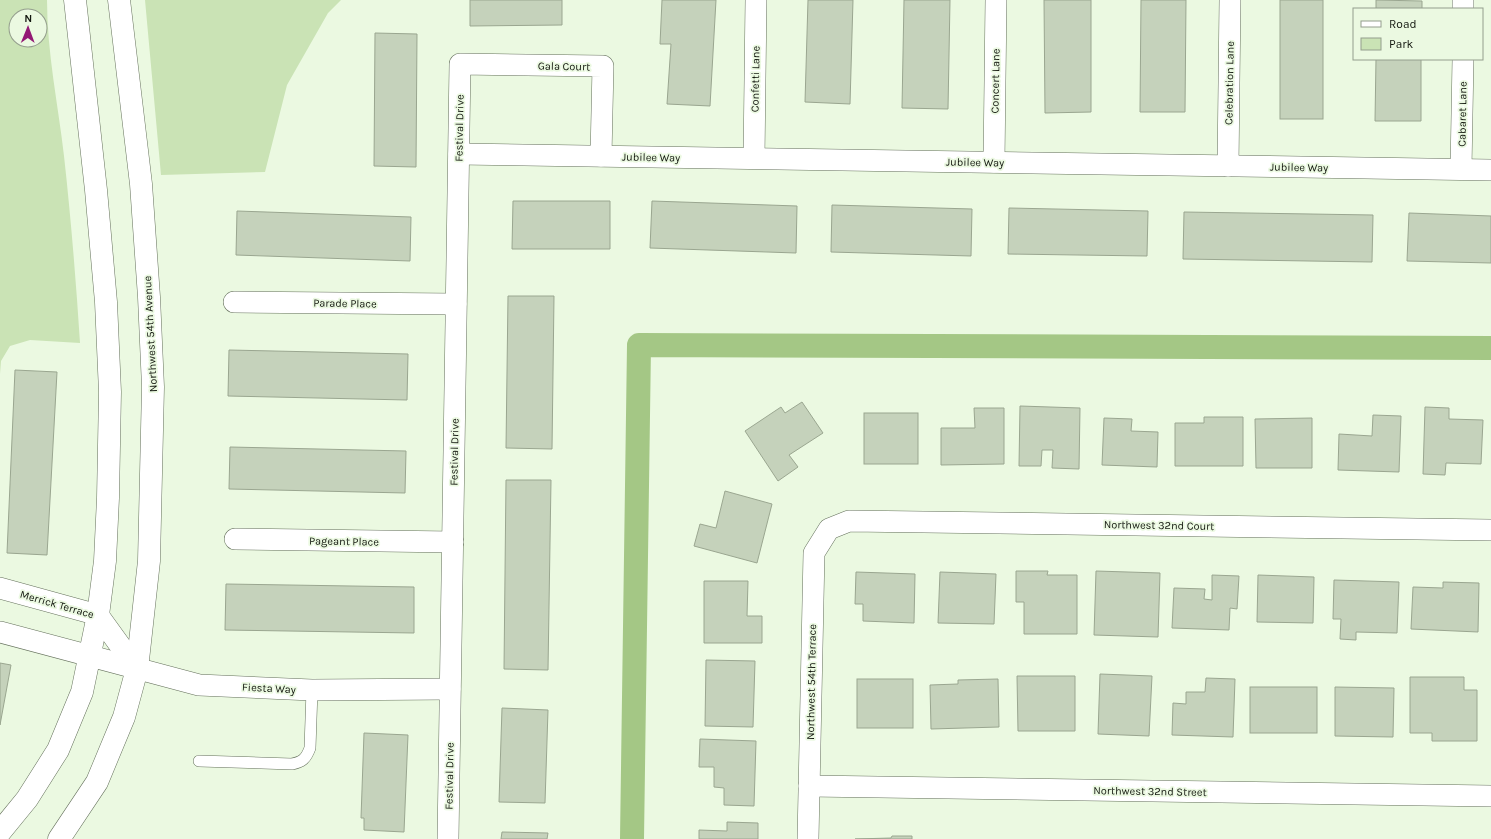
<svg xmlns="http://www.w3.org/2000/svg" width="1491" height="839" viewBox="0 0 1491 839" font-family="Karla,sans-serif">
	<style>
		.green { fill: #cae3b5; fill-rule: evenodd }
		.lines { fill: none; stroke-linecap: round; stroke-linejoin: round }
		.canal { stroke: #a4c785; stroke-width: 24 }
		.building { fill: #c5d2bb; stroke: #9aa690 }
		.lane-casing { stroke: #65715c; stroke-width: 12 }
		.street-casing { stroke: #65715c; stroke-width: 22 }
		.secondary-casing { stroke: #65715c; stroke-width: 23 }
		.lane { stroke: #fff; stroke-width: 11 }
		.street { stroke: #fff; stroke-width: 21 }
		.secondary { stroke: #fff; stroke-width: 22 }
		.labels { text-anchor: middle; stroke-width: 3.5; stroke-linejoin: round; paint-order: stroke }
		.street-label { font-size: 11px; fill: #12160e; stroke: #ebf9e1 }
	</style>
	<rect width="100%" height="100%" fill="#ebf9e1"/>
	<g class="green">
		<path d="M0,0H47C47,53 58,104 64,156C71,219 76,281 80,343L30,340L10,346L1,361L0,374ZM16,16H40V40H16Z"/>
		<polygon points="145,0 341,0 328,13 287,85 265,172 161,175"/>
	</g>
	<g class="lines">
		<polyline class="canal" points="632,839 639,345 1491,348"/>
	</g>
	<g class="building">
		<polygon points="470,0 562,0 562,25 470,26"/>
		<polygon points="662,0 716,0 710,106 667,104 671,44 660,44"/>
		<polygon points="808,0 853,0 850,104 805,102"/>
		<polygon points="904,0 950,0 948,109 902,108"/>
		<polygon points="1044,0 1091,0 1091,112 1045,113"/>
		<polygon points="1141,0 1186,0 1185,112 1140,112"/>
		<rect x="1280" y="0" width="43" height="119"/>
		<polygon points="1376,0 1422,1 1422,9 1376,9"/>
		<polygon points="375,33 417,34 416,167 374,166"/>
		<polygon points="1376,59 1421,59 1421,121 1375,121"/>
		<polygon points="513,201 610,201 610,249 512,249"/>
		<polygon points="652,201 797,206 796,253 650,248"/>
		<polygon points="832,205 972,209 971,256 831,252"/>
		<polygon points="1009,208 1148,211 1147,256 1008,254"/>
		<polygon points="237,211 411,217 410,261 236,255"/>
		<polygon points="1184,212 1373,215 1372,262 1183,259"/>
		<polygon points="1409,213 1491,216 1491,263 1407,261"/>
		<polygon points="508,296 554,296 552,449 506,448"/>
		<polygon points="229,350 408,354 407,400 228,396"/>
		<polygon points="15,370 57,372 47,555 7,553"/>
		<polygon points="802,402 823,433 789,455 798,467 778,481 745,431 781,407 785,413"/>
		<polygon points="1020,406 1080,408 1079,469 1052,468 1053,450 1042,450 1041,466 1019,466"/>
		<polygon points="1425,407 1449,408 1449,419 1483,420 1481,464 1446,463 1445,475 1423,474"/>
		<polygon points="974,408 1004,408 1004,464 941,465 941,428 975,428"/>
		<rect x="864" y="413" width="54" height="51"/>
		<polygon points="1373,415 1401,416 1399,472 1338,470 1339,434 1372,436"/>
		<polygon points="1204,417 1243,417 1243,466 1175,466 1175,423 1204,423"/>
		<polygon points="1104,418 1132,419 1131,431 1158,432 1157,467 1102,465"/>
		<polygon points="1312,418 1312,468 1256,468 1255,419"/>
		<polygon points="230,447 406,451 405,493 229,489"/>
		<polygon points="506,480 551,480 548,670 504,669"/>
		<polygon points="725,491 772,504 757,563 694,546 700,524 716,528"/>
		<polygon points="1016,571 1048,571 1047,575 1077,575 1077,634 1024,634 1024,602 1016,602"/>
		<polygon points="1096,571 1160,573 1158,637 1094,635"/>
		<polygon points="856,572 915,574 914,623 863,621 863,604 855,604"/>
		<polygon points="940,572 996,574 994,624 938,623"/>
		<polygon points="1212,575 1239,576 1237,609 1230,608 1229,630 1172,628 1174,588 1205,589 1204,599 1212,600"/>
		<polygon points="1258,575 1314,577 1313,623 1257,622"/>
		<polygon points="1334,580 1399,582 1397,633 1356,632 1356,640 1340,639 1341,619 1333,619"/>
		<polygon points="704,581 748,581 747,616 762,616 762,643 704,643"/>
		<polygon points="1443,582 1479,583 1478,632 1411,629 1413,587 1443,588"/>
		<polygon points="226,584 414,587 414,633 225,630"/>
		<polygon points="706,660 755,661 753,727 705,726"/>
		<polygon points="0,663 11,665 0,725"/>
		<polygon points="1100,674 1152,676 1149,736 1098,734"/>
		<polygon points="1017,676 1075,676 1075,731 1018,731"/>
		<polygon points="1410,677 1464,677 1464,690 1477,690 1477,741 1432,741 1432,733 1410,733"/>
		<polygon points="1206,678 1235,679 1233,737 1172,735 1173,703 1186,704 1186,692 1205,692"/>
		<rect x="857" y="679" width="56" height="49"/>
		<polygon points="998,679 999,727 931,729 930,685 958,684 958,680"/>
		<rect x="1250" y="687" width="67" height="46"/>
		<polygon points="1335,687 1394,688 1393,737 1335,736"/>
		<polygon points="502,708 548,710 545,803 499,802"/>
		<polygon points="364,733 408,735 404,832 364,830 364,818 361,818"/>
		<polygon points="700,739 756,741 754,806 724,805 724,788 714,787 714,767 699,767"/>
		<polygon points="727,822 758,823 758,839 699,839 699,830 727,831"/>
		<polygon points="502,832 548,833 547,839 501,839"/>
		<polygon points="892,836 912,836 912,839 855,839 891,838"/>
	</g>
	<g class="lines">
		<g class="lane-casing">
			<path id="lane" d="M199,761L292,764C302,762 306,759 310,748L312,690"/>
		</g>
		<g class="street-casing">
			<g id="street">
				<polyline points="1463,9 1463,0"/>
				<polyline points="459,154 1491,170"/>
				<polyline points="754,158 756,0"/>
				<polyline points="994,162 996,0"/>
				<polyline points="1228,166 1230,0"/>
				<polyline points="1461,169 1463,59"/>
				<polyline points="234,302 456,304"/>
				<polyline points="235,539 453,542"/>
				<polyline points="0,588 98,615 137,669"/>
				<polyline points="0,632 199,685 312,690 450,689"/>
				<polyline points="809,786 1491,796"/>
				<polyline points="448,839 460,64 603,66 601,156"/>
				<polyline points="808,839 814,553 829,529 849,521 1491,530"/>
			</g>
		</g>
		<g class="secondary-casing">
			<g id="secondary">
				<polyline points="0,832 27,799 58,750 82,692 98,615 105,561 108,498 110,392 106,302 96,190 75,0"/>
				<polyline points="59,839 97,782 124,717 137,669 149,561 153,387 149,297 141,184 119,0"/>
			</g>
		</g>
		<use href="#lane" class="lane"/>
		<use href="#street" class="street"/>
		<use href="#secondary" class="secondary"/>
	</g>
	<g class="labels">
		<g class="street-label">
			<text transform="translate(564 66) rotate(1)" y="4">Gala Court</text>
			<text transform="translate(755 79) rotate(-89)" y="4">Confetti Lane</text>
			<text transform="translate(995 81) rotate(-89)" y="4">Concert Lane</text>
			<text transform="translate(1229 83) rotate(-89)" y="4">Celebration Lane</text>
			<text transform="translate(1462 114) rotate(-89)" y="4">Cabaret Lane</text>
			<text transform="translate(459 128) rotate(-89)" y="4">Festival Drive</text>
			<text transform="translate(651 157) rotate(1)" y="4">Jubilee Way</text>
			<text transform="translate(975 162) rotate(1)" y="4">Jubilee Way</text>
			<text transform="translate(1299 167) rotate(1)" y="4">Jubilee Way</text>
			<text transform="translate(345 303) rotate(1)" y="4">Parade Place</text>
			<text transform="translate(150 334) rotate(-93)" y="4">Northwest 54th Avenue</text>
			<text transform="translate(454 452) rotate(-89)" y="4">Festival Drive</text>
			<text transform="translate(1159 525) rotate(1)" y="4">Northwest 32nd Court</text>
			<text transform="translate(344 541) rotate(1)" y="4">Pageant Place</text>
			<text transform="translate(57 604) rotate(16)" y="4">Merrick Terrace</text>
			<text transform="translate(811 682) rotate(-89)" y="4">Northwest 54th Terrace</text>
			<text transform="translate(269 688) rotate(3)" y="4">Fiesta Way</text>
			<text transform="translate(449 776) rotate(-89)" y="4">Festival Drive</text>
			<text transform="translate(1150 791) rotate(1)" y="4">Northwest 32nd Street</text>
		</g>
	</g>
	<rect x="1353" y="8" width="130" height="52" fill="#ebf9e1" stroke="#949e8d"/>
	<rect x="1361" y="21" width="20" height="6" fill="#ffffff" stroke="#949e8d"/>
	<text x="1389" y="28" font-size="12" fill="#12160e">Road</text>
	<rect x="1361" y="38" width="20" height="12" fill="#cae3b5" stroke="#949e8d"/>
	<text x="1389" y="48" font-size="12" fill="#12160e">Park</text>
	<g transform="translate(28 28) rotate(1)"><circle r="19" fill="#ebf9e1" stroke="#949e8d"/>
	<path d="M0-3L7 15L0 10L-7 15Z" fill="#931874"/>
	<text y="-6" font-size="11" font-weight="bold" text-anchor="middle" fill="#12160e">N</text>
	</g>
</svg>
